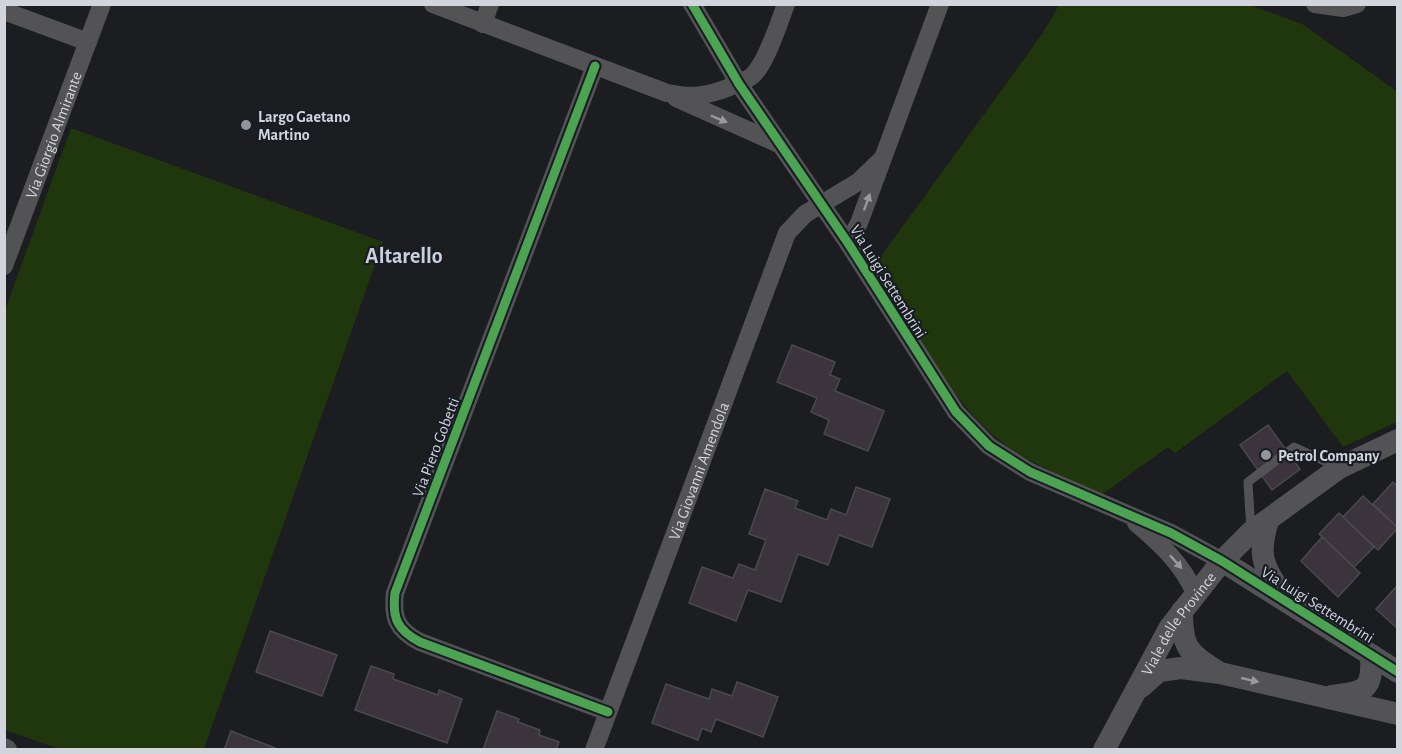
<svg xmlns="http://www.w3.org/2000/svg" width="1402" height="754" viewBox="0 0 1402 754" font-family="'Alegreya Sans',sans-serif">
	<style>
		.green { fill: #20360d }
		.building { fill: #3b343d; stroke: #4a494c; stroke-width: 1.5 }
		.lines { fill: none; stroke-linecap: round; stroke-linejoin: round }
		.service { stroke: #535254; stroke-width: 9 }
		.minor { stroke: #535254; stroke-width: 18 }
		.tertiary { stroke: #535254; stroke-width: 22 }
		.cycleway-casing { stroke: #181c24; stroke-width: 13 }
		.cycleway { stroke: #4ca352; stroke-width: 9 }
		.oneway { fill: #999a9e }
		.poi-dot { fill: #92959a; stroke: #181c24; stroke-width: 2 }
		.labels { text-anchor: middle; stroke-width: 4.5; stroke-linejoin: round; paint-order: stroke }
		.poi-label { font-size: 16px; font-weight: bold; fill: #d2d5db; stroke: #181c24; text-anchor: start }
		.street-label { font-size: 16px; fill: #d2d5db; stroke: #181c24 }
		.district-label { font-size: 22px; font-weight: bold; fill: #cbd0dc; stroke: #181c24 }
	</style>
	<rect width="100%" height="100%" fill="#1b1d21"/>
	<g class="green">
		<path d="M1059,5H1250L1302,24L1397,91V422L1343,447L1287,371L1175,453L1168,447L1103,494C1071,480 1037,467 1008,447C952,407 911,325 874,266L1042,34Z"/>
		<polygon points="71,128 383,242 204,749 59,749 5,730 5,310"/>
	</g>
	<g class="building">
		<polygon points="792,345 835,362 830,375 840,379 835,391 884,411 868,451 824,434 829,420 811,412 817,398 777,382"/>
		<polygon points="1268,425 1300,469 1272,490 1240,445"/>
		<polygon points="1393,482 1398,487 1398,528 1373,504"/>
		<polygon points="856,487 890,499 872,547 839,535 828,565 798,554 781,602 748,590 736,621 689,603 702,567 733,578 739,564 755,570 766,540 749,534 765,489 798,501 795,508 827,520 831,509 846,515"/>
		<polygon points="1363,496 1398,528 1378,550 1343,517"/>
		<polygon points="1339,513 1374,547 1354,567 1319,534"/>
		<polygon points="1322,537 1360,573 1338,597 1301,561"/>
		<polygon points="1398,585 1398,629 1376,609"/>
		<polygon points="270,631 337,655 322,696 256,672"/>
		<polygon points="371,666 394,674 393,679 438,695 439,690 462,699 447,743 355,710"/>
		<polygon points="737,682 778,697 763,737 716,719 711,732 702,728 698,740 652,723 666,684 709,699 712,689 732,696"/>
		<polygon points="497,711 519,719 518,722 540,730 539,735 559,742 556,750 483,750"/>
		<polygon points="231,731 280,750 224,750"/>
	</g>
	<g class="lines">
		<polyline class="service" points="1251,531 1248,482 1294,447 1337,467"/>
		<g class="minor">
			<path d="M433,4L667,93C689,97 700,97 722,90C732,86 743,83 752,76C766,64 779,23 786,4"/>
			<polyline points="692,4 739,84 848,243 956,412 989,446 1030,472 1171,533 1222,561"/>
			<polyline points="1315,4 1343,8 1357,4"/>
			<polyline points="4,11 88,42"/>
			<polyline points="483,24 490,4"/>
			<path d="M595,66L395,593C392,618 397,630 420,642L608,712"/>
			<polyline points="676,98 781,145"/>
			<polyline points="848,243 859,223 940,4"/>
			<path id="s1" d="M4,266L102,4"/>
			<path d="M1136,523C1160,543 1182,564 1195,593"/>
			<path id="s2" d="M594,750L787,233L805,214L858,182L882,159"/>
		</g>
		<g class="tertiary">
			<path d="M1268,520C1257,557 1263,565 1283,596"/>
			<polyline points="1222,561 1398,672"/>
			<path d="M1182,611C1182,649 1188,652 1218,672"/>
			<polyline points="1141,687 1159,671 1181,668 1220,673 1398,714"/>
			<path d="M1332,696C1365,692 1373,691 1371,655"/>
			<polyline points="4,749 6,750"/>
			<path id="s3" d="M1104,750L1170,627L1222,561L1251,532L1339,468L1398,440"/>
		</g>
		<g class="cycleway-casing">
			<g id="cycleway">
				<polyline points="692,4 739,84 848,243 956,412 989,446 1030,472 1171,533 1222,561 1398,672"/>
				<path d="M595,66L395,593C392,618 397,630 420,642L608,712"/>
			</g>
		</g>
		<use href="#cycleway" class="cycleway"/>
	</g>
	<defs><path id="oneway-solid" d="M-6-.8H1V-3.2L6.5 0L1 3.2V.8H-6Z" transform="scale(1.5)"/></defs>
	<g class="oneway">
		<use href="#oneway-solid" transform="translate(719 119) rotate(23)"/>
		<use href="#oneway-solid" transform="translate(867 202) rotate(-70)"/>
		<use href="#oneway-solid" transform="translate(1176 562) rotate(48)"/>
		<use href="#oneway-solid" transform="translate(1250 680) rotate(13)"/>
	</g>
	<g class="poi-dot">
		<circle cx="246" cy="125" r="6"/>
		<circle cx="1266" cy="455" r="6"/>
	</g>
	<g class="labels">
		<g class="poi-label">
			<text x="258" y="122">Largo Gaetano<tspan x="258" dy="18">Martino</tspan></text>
			<text x="1278" y="461">Petrol Company</text>
		</g>
		<g class="street-label">
			<text dy="6" stroke="none"><textPath href="#s1" startOffset="140">Via Giorgio Almirante</textPath></text>
			<text transform="translate(889 281) rotate(58)" y="6">Via Luigi Settembrini</text>
			<text transform="translate(435 447) rotate(-69)" y="6">Via Piero Gobetti</text>
			<text dy="6" stroke="none"><textPath href="#s2" startOffset="298">Via Giovanni Amendola</textPath></text>
			<text transform="translate(1318 604) rotate(32)" y="6">Via Luigi Settembrini</text>
			<text dy="6" stroke="none"><textPath href="#s3" startOffset="147">Viale delle Province</textPath></text>
		</g>
		<g class="district-label">
			<text x="404" y="263">Altarello</text>
		</g>
	</g>
	<rect width="1402" height="754" fill="none" stroke="#d2d5db" stroke-width="12"/>
</svg>
